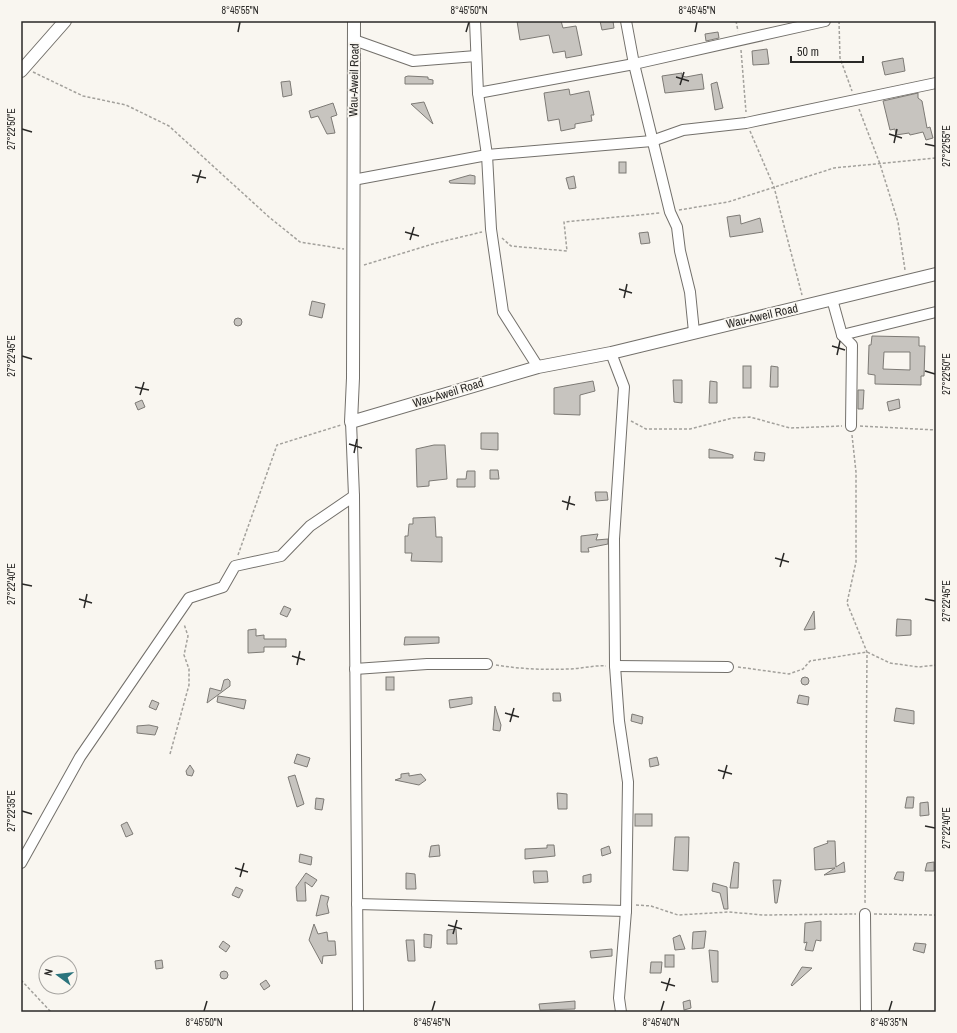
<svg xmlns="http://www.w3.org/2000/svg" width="957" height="1033" viewBox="0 0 957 1033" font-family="'Archivo Narrow',sans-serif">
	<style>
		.building { fill: #c7c4bf; stroke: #7d7a75; fill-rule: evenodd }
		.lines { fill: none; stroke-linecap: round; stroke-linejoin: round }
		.minor-casing { stroke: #73706b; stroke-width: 12 }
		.major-casing { stroke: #73706b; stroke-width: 14 }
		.path { stroke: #a3a19c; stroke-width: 1.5; stroke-dasharray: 3 2; stroke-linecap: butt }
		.minor { stroke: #fff; stroke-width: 10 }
		.major { stroke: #fff; stroke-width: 12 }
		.ticks { fill: none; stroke: #2a2927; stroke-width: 1.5 }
		.labels { text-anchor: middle; stroke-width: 3.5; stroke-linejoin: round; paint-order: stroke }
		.street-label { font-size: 12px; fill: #2a2927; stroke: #f9f6f0 }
		.neatline { fill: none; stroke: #2a2927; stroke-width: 1.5 }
		.ticks-label { font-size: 10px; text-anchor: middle; fill: #2a2927 }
	</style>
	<rect width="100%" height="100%" fill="#f9f6f0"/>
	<g class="building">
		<polygon points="517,21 561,21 563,28 576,26 582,55 566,58 565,51 553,53 549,35 520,40"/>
		<polygon points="600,21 613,21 614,28 602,30"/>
		<polygon points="718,32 719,38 706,41 705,34"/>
		<polygon points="767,49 769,64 753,65 752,51"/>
		<polygon points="903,58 905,71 885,75 882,62"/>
		<polygon points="682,73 682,76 686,77 702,74 704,89 665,93 662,76"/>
		<polygon points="408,76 428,77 428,79 433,80 433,84 405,84 405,77"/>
		<polygon points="290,81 292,95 283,97 281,82"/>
		<polygon points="717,82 723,108 715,110 711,84"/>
		<polygon points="569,89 570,95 589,91 594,115 591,115 592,121 575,124 575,128 561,131 559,119 548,121 544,93"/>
		<polygon points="918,93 918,98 922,101 927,128 930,127 933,138 926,140 923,132 910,135 909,133 896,135 895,129 890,130 883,101"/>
		<polygon points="424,102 433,124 411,104"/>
		<polygon points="333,103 337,115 331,117 335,133 327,134 318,116 311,118 309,111"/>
		<rect x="619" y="162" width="7" height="11"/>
		<polygon points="470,175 475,176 475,184 450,183 449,181"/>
		<polygon points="574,176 576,188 569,189 566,178"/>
		<polygon points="740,215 741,224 760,218 763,232 730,237 727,217"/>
		<polygon points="648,232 650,243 641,244 639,233"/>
		<polygon points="312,301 325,304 322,318 309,315"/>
		<circle cx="238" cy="322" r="4"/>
		<path d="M872,336L919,337V346H925L924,376H921V385L875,384V375L868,374L869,345H871ZM884,352H910V370L883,369Z"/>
		<rect x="743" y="366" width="8" height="22"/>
		<polygon points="771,366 778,367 778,387 770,387"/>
		<polygon points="673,380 682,380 682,403 674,402"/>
		<polygon points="593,381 595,391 580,395 580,415 554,414 554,388"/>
		<polygon points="710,381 717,382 717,403 709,403"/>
		<polygon points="858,390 864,390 863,409 858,409"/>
		<polygon points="899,399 900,408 889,411 887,402"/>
		<polygon points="142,400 145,407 138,410 135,403"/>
		<polygon points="481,433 498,433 498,450 481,449"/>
		<polygon points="434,445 445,445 447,479 429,481 429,486 417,487 416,449"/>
		<polygon points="709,449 733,455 733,458 709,458"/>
		<polygon points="755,452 765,453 764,461 754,460"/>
		<polygon points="490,470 498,470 499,479 490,479"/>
		<polygon points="467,471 475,471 475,487 457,487 457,479 466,479"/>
		<polygon points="595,492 607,492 608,500 596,501"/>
		<polygon points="435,517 436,537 442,537 442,562 411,561 412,553 405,553 405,536 408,536 409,524 413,524 413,518"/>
		<polygon points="598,534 596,540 608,539 608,544 588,548 589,552 581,552 581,536"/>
		<polygon points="284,606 291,609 287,617 280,614"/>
		<polygon points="814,611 815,629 804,630"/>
		<polygon points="897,619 911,620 911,635 896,636"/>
		<polygon points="256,629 256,636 264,635 264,639 286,639 286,647 264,647 264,652 248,653 248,630"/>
		<polygon points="405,637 439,637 439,643 404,645"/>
		<rect x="386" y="677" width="8" height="13"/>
		<circle cx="805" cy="681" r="4"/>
		<polygon points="228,679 230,681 230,686 207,703 210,688 221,691 224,680"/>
		<polygon points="553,693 560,693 561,701 553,701"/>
		<polygon points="799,695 809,697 808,705 797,703"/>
		<polygon points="218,696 246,700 244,709 217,702"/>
		<polygon points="472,697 472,704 450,708 449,700"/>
		<polygon points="152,700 159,703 156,710 149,707"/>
		<polygon points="495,706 501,725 500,731 493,730"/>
		<polygon points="896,708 914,711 914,724 894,721"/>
		<polygon points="632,714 643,717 642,724 631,721"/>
		<polygon points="149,725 158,727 155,735 137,733 137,726"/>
		<polygon points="297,754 310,758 307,767 294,763"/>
		<polygon points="657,757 659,765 650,767 649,759"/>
		<polygon points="190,765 194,771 192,776 187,775 186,771"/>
		<polygon points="409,773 409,776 421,774 426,780 419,785 395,780 401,778 401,774"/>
		<polygon points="295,775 304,804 297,807 288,777"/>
		<polygon points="557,793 567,794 567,809 558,809"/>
		<polygon points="907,797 914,797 913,808 905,808"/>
		<polygon points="316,798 324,799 322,810 315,809"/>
		<polygon points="928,802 929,815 920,816 920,803"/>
		<rect x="635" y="814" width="17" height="12"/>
		<polygon points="127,822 133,834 126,837 121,825"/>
		<polygon points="675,837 689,837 688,871 673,870"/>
		<polygon points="827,841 835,841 836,867 844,862 845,872 824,875 835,868 815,870 814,848 828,843"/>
		<polygon points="439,845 440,856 429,857 431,846"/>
		<polygon points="547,845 554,845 555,856 525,859 525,849 547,848"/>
		<polygon points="609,846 611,853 602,856 601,849"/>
		<polygon points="300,854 312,857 311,865 299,862"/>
		<polygon points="734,862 739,863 738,888 730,888"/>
		<polygon points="934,862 934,871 925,871 927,863"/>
		<polygon points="533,871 547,871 548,882 534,883"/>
		<polygon points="897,872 904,872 903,881 894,879"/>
		<polygon points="306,873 317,880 312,887 305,882 306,901 297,901 296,887"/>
		<polygon points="406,873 415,874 416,889 406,889"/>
		<polygon points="591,874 591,882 583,883 583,876"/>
		<polygon points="773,880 781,880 777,903 775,903"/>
		<polygon points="713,883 727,887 728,909 724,909 720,893 712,891"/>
		<polygon points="236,887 243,890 239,898 232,895"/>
		<polygon points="321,895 329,897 327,904 329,913 316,916"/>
		<polygon points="821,921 821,941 816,940 813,951 805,950 807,942 804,943 805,923"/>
		<polygon points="314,924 318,934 327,932 328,941 335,941 336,955 323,956 322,964 309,940"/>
		<polygon points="456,929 457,944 447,944 447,930"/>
		<polygon points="706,931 704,948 692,949 693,932"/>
		<polygon points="424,934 432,935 431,948 424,947"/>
		<polygon points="680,935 685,949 675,950 673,938"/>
		<polygon points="406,940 414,940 415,961 408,961"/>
		<polygon points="223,941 230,946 226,952 219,947"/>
		<polygon points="915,943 926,944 924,953 913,950"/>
		<polygon points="612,949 612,956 591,958 590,951"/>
		<polygon points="709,950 718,951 718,982 712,982"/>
		<rect x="665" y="955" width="9" height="12"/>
		<polygon points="162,960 163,968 156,969 155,961"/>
		<polygon points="651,962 662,962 661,973 650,973"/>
		<polygon points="802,967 812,968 792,986 791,985"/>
		<circle cx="224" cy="975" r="4"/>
		<polygon points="266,980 270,986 264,990 260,984"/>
		<polygon points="690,1000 691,1008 684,1010 683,1002"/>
		<polygon points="575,1001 575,1009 540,1010 539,1004"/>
	</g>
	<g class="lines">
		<g class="minor-casing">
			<g id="minor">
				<polyline points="475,21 478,93 487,155 491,229 503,312 538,367"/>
				<polyline points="626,21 634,64 670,212 677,227 680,251 690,292 694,332"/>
				<polyline points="354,40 413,61 476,56"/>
				<polyline points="478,93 634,64 825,21"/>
				<polyline points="353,180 487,155 652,141 683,130 746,123 936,83"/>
				<polyline points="832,299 842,335 852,345 851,426"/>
				<polyline points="842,335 936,312"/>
				<polyline points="611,353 624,387 614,539 615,666 619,721 628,782 626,911 619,998 621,1012"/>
				<polyline points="351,422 354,496 358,1012"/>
				<polyline points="615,666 728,667"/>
				<polyline points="355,669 427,664 487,664"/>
				<polyline points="21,863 80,757 178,614 189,598 223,587 235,566 281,556 310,526 354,496"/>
				<polyline points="357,904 626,911"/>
				<polyline points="865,914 866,1012"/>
			</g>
		</g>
		<g class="major-casing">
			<g id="major">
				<polyline points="354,21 353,378 351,422 538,367 611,353 936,274"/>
				<polyline points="21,71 65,21"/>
			</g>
		</g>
		<g class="path">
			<polyline points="736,21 738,31"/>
			<polyline points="839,21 840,58 852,91"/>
			<polyline points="741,50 746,112"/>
			<polyline points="33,72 83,96 126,105 169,126 269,217 300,242 344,249"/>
			<polyline points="859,109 880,164 898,222 905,270"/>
			<polyline points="750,131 774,187 802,295"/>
			<polyline points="679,210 728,202 834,168 936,158"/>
			<polyline points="502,238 511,246 567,251 564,222 660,213"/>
			<polyline points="364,265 436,243 482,232"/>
			<polyline points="631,421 646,429 690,429 733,418 750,417 790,428 842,426"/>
			<polyline points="860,426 936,430"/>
			<polyline points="852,435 856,472 856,562 847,603 867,652 865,904"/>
			<polyline points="238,555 277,445 341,425"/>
			<path d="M496,665C520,669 544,670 568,669C581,669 593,665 606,666"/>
			<polyline points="738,667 789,674 803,669 810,661 867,652 890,663 919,667 936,665"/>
			<polyline points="170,754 189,685 189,669 184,655 188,636 184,624"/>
			<polyline points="636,905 651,906 678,915 729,912 763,915 856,914"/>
			<polyline points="874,914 936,915"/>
			<polyline points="21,980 51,1012"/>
		</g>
		<use href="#minor" class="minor"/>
		<use href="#major" class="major"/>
	</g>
	<path class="ticks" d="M238,32L240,22M466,32L469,22M695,32L697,22M676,77L689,81M680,85L684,72M22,129L32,132M889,134L902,138M894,143L897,129M925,144L935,146M192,175L206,178M197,183L201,170M405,232L419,236M410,240L414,227M619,289L632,293M624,298L627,284M832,346L845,350M837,355L840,341M22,356L32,359M925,371L935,374M135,387L149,390M140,395L144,382M349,444L362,448M354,453L357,439M562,501L575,505M567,510L570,496M775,558L789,562M780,567L784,553M22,584L32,586M79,599L92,603M925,599L935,601M84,608L87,594M292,656L305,660M297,665L300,651M505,713L519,717M510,722L514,708M718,770L732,774M723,779L727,765M22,811L32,814M925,826L935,828M235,868L248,872M240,877L244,863M448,925L462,929M453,934L457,920M661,982L675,986M666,991L670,978M204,1011L207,1001M432,1011L435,1001M661,1011L664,1001M889,1011L892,1001"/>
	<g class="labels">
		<g class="street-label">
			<text transform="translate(354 80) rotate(-89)" y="4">Wau-Aweil Road</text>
			<text transform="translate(762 316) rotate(-13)" y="4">Wau-Aweil Road</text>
			<text transform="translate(448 393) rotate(-17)" y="4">Wau-Aweil Road</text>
		</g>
	</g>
	<rect width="957" height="1033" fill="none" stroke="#f9f6f0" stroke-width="44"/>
	<g transform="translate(58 975) rotate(285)"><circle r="19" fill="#f9f6f0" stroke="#a6a4a0"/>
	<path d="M0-3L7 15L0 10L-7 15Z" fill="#2b747d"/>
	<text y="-6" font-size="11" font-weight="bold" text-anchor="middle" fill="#2a2927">N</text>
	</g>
	<path d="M791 56v6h72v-6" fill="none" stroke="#2a2927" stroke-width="2"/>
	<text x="797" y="56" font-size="12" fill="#2a2927" stroke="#f9f6f0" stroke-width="3" paint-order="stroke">50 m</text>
	<rect x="22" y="22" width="913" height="989" class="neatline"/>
	<g class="ticks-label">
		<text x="240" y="14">8°45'55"N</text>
		<text x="469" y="14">8°45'50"N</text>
		<text x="697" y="14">8°45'45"N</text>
		<text transform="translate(11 129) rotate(-90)" y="4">27°22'50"E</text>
		<text transform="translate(946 146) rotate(-90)" y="4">27°22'55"E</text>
		<text transform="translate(11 356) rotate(-90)" y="4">27°22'45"E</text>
		<text transform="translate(946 374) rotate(-90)" y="4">27°22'50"E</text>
		<text transform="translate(11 584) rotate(-90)" y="4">27°22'40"E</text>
		<text transform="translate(946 601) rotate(-90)" y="4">27°22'45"E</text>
		<text transform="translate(11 811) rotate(-90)" y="4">27°22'35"E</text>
		<text transform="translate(946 828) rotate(-90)" y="4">27°22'40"E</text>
		<text x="204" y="1026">8°45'50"N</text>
		<text x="432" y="1026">8°45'45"N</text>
		<text x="661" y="1026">8°45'40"N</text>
		<text x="889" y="1026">8°45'35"N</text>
	</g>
</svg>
